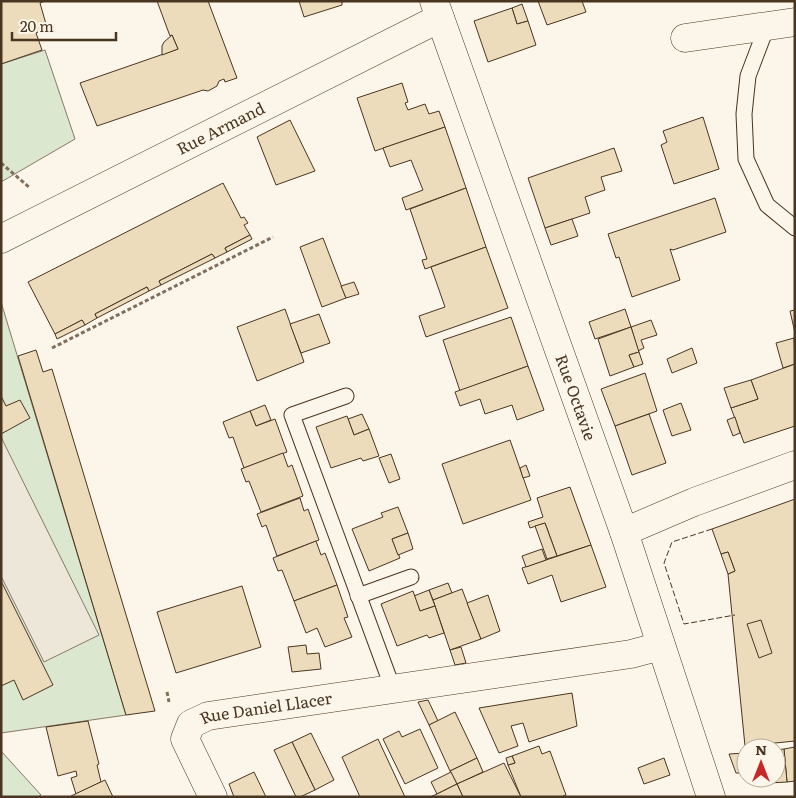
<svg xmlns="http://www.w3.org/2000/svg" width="796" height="798" viewBox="0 0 796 798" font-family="Literata,serif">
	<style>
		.green { fill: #dce7d0; stroke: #887966 }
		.parking { fill: #ede7d9; stroke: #887966 }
		.building { fill: #ecdcbc; stroke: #4a3520 }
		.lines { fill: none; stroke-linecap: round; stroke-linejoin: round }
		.service-casing { stroke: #4a3520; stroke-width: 17 }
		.minor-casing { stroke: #4a3520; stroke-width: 29 }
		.path { stroke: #7f6f5c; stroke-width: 3; stroke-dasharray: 4 2.5; stroke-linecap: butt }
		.service { stroke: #fbf6e9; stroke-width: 15 }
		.minor { stroke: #fbf6e9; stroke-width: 28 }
		.fence { stroke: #4a3520; stroke-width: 1; stroke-dasharray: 6 2.5; stroke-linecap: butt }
		.labels { text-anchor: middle; stroke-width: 4; stroke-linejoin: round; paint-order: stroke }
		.street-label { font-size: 16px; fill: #4a3520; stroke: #fbf6e9 }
	</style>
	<rect width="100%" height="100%" fill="#fbf6e9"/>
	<g class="green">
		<polygon points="45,50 75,139 1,182 1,64"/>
		<polygon points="1,302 126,715 1,733"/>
		<polygon points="1,751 41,795 38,797 1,797"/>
	</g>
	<polygon class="parking" points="1,437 99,635 44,662 1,576"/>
	<g class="building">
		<polygon points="1,1 45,1 40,3 46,24 42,30 36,33 42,50 1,64"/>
		<polygon points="157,1 208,1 237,78 225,82 224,79 219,81 217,86 208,91 203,90 97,126 80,83 178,49 172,35 170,36"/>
		<polygon points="299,1 345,1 342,2 342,5 304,17"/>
		<polygon points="538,1 582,1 586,12 547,25"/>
		<polygon points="522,4 528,21 517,24 512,8"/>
		<polygon points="512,8 517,24 528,21 536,45 488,62 474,21"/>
		<polygon points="172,35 178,49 162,55 162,46 164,42"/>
		<polygon points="402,83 408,102 405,103 408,110 425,104 429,114 439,111 445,127 375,151 357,98"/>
		<polygon points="703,117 719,169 674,184 661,145 667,142 663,131"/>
		<polygon points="290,120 315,171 276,185 257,137"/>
		<polygon points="445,127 466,188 406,210 402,198 423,190 411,160 390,167 383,148"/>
		<polygon points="614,148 622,171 601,177 605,190 585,197 590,213 545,228 528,178"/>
		<polygon points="223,183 241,218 244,217 248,223 244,225 250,235 225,248 227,252 215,258 212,254 159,281 161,285 149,291 147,287 95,314 97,318 85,325 82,320 55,334 28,282"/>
		<polygon points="466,188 486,247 425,269 422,260 427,259 410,209"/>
		<polygon points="715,198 726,232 673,250 670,249 680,280 632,297 619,257 616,258 608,234"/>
		<polygon points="572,219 578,236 551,245 545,228"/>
		<polygon points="250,235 252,239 227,252 225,248"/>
		<polygon points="323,238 346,298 322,307 300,247"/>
		<polygon points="486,247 508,308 426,337 419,316 445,307 431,267"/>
		<polygon points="212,254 215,258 161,285 159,281"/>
		<polygon points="354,282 359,294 346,298 341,286"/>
		<polygon points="147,287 149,291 97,318 95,314"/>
		<polygon points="285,309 304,362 257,381 237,327"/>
		<polygon points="625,309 631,327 595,339 589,322"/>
		<polygon points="795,310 795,333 790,311"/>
		<polygon points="319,314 330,343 301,353 290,324"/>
		<polygon points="511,317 528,366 460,391 443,340"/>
		<polygon points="82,320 85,325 57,339 55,334"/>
		<polygon points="651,320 657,335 641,340 644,348 638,351 631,327"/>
		<polygon points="631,327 639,352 629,355 634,367 610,376 598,339"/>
		<polygon points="794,338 795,364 783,368 776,343"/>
		<polygon points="692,348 697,363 672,373 667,359"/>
		<polygon points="36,350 43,372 52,369 155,711 126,715 18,356"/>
		<polygon points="639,352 643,364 634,367 629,355"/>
		<polygon points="795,364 795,426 744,443 731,408 758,399 751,380"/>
		<polygon points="528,366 544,410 517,420 512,405 485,414 480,399 460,406 455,392"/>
		<polygon points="645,373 657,411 615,426 601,389"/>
		<polygon points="751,380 758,399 731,408 724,388"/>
		<polygon points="1,396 6,406 20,400 30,418 1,434"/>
		<polygon points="681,403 691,430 672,436 663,410"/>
		<polygon points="265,405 271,420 256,426 250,411"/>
		<polygon points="250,411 256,426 275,419 287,452 244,468 233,437 229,438 223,422"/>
		<polygon points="362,414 369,429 354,435 348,419"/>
		<polygon points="649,414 666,463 632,475 615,426"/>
		<polygon points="347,416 354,435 369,429 379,456 363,461 361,458 331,468 316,427"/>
		<polygon points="735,417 740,433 733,436 727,420"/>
		<polygon points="510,440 531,500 463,524 442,464"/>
		<polygon points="283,453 288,467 292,465 303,496 261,512 249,481 246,482 241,469"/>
		<polygon points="391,454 400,479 389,483 379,458"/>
		<polygon points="526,465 530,476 523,478 520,468"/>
		<polygon points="570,487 591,545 557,556 545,523 530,528 528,522 543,517 537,498"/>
		<polygon points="300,498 304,511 308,509 319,540 277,556 266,525 262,527 257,514"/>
		<polygon points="795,499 795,741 745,746 728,574 735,571 728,552 721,554 712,529"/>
		<polygon points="398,507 408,533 392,539 400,558 369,571 352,529 383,517 381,513"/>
		<polygon points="545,523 557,556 547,559 535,526"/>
		<polygon points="408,533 413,549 398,555 392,539"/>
		<polygon points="316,541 321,555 325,553 337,585 294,601 282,570 278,571 273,558"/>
		<polygon points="591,545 606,587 561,602 552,575 528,584 522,568"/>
		<polygon points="542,549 546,560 526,567 522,556"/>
		<polygon points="728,552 735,571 728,574 721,554"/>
		<polygon points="1,581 53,685 23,700 14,680 1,686"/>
		<polygon points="448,583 452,593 433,600 429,590"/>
		<polygon points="337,585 348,617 344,618 352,637 325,647 317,628 306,633 294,601"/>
		<polygon points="242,586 261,647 176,673 157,612"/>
		<polygon points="462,589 481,639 450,650 433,600"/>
		<polygon points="429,590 435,606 420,611 414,596"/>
		<polygon points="413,591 420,611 435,606 444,633 429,638 427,635 397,646 381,604"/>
		<polygon points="488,595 500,631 481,639 467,603"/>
		<polygon points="761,620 772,653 759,658 747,624"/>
		<polygon points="306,645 307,654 319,653 321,669 292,672 288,647"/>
		<polygon points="461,647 466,663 455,665 450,650"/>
		<polygon points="572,693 577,726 529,742 523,723 511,726 518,746 499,753 479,708"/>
		<polygon points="428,700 438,721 429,725 418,702"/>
		<polygon points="455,712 477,758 450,771 429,725"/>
		<polygon points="88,721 99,764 97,765 101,782 76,794 71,778 77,776 76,771 58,776 46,727"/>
		<polygon points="420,729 438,768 405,784 383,739 399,731 402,737"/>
		<polygon points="311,733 334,780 315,790 292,742"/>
		<polygon points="378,739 405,797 360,797 342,757"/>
		<polygon points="292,742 315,790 300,797 296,797 274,750"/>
		<polygon points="539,746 542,754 550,751 566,795 561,797 521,797 508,765 515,763 512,756"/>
		<polygon points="795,747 795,781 787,782 784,749"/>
		<polygon points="784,749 787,782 768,783 763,782 763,778 776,778 776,750"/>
		<polygon points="746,753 746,773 736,773 729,754"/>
		<polygon points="512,756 515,763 508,765 506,758"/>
		<polygon points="477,758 483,772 457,784 450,771"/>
		<polygon points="664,758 670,775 644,784 638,768"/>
		<polygon points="504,763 521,797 463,797 457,784"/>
		<polygon points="254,772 266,797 234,797 229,784"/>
		<polygon points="451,772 457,784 437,794 431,782"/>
		<polygon points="105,780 113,797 71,797 71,796"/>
		<polygon points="457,784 463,797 430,797 437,794"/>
	</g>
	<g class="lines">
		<g class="service-casing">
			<g id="service">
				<polyline points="767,26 748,76 744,114 746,159 767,205 795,228"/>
				<polyline points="346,396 292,415 393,689"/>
				<polyline points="358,596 411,577"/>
			</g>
		</g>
		<g class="minor-casing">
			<g id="minor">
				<path id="s1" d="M434,1L624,532L711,797"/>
				<polyline points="685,38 795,22"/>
				<path id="s2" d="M1,239L440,18"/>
				<polyline points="624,532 694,502 795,465"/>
				<path id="s3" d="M213,797L185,739L191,724L208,716L631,654L661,646"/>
			</g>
		</g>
		<g class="path">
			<polyline points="1,163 30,188"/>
			<polyline points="52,348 273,237"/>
			<polyline points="167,692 169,702"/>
		</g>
		<use href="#service" class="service"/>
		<use href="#minor" class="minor"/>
		<polyline class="fence" points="712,529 672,542 664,563 684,624 735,615"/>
	</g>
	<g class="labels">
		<g class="street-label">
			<text dy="6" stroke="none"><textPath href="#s2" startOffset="246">Rue Armand</textPath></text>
			<text dy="6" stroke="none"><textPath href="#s1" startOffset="421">Rue Octavie</textPath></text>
			<text dy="6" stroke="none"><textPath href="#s3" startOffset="158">Rue Daniel Llacer</textPath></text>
		</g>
	</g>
	<rect width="796" height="798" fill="none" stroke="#4a3520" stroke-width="5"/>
	<g transform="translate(761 763)"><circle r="24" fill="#fbf6e9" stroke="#b4a999"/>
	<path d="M0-4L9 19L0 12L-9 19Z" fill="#c62828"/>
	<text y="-8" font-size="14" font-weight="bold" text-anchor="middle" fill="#4a3520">N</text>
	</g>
	<path d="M12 32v8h104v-8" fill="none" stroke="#4a3520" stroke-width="2.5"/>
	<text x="20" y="32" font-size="15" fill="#4a3520" stroke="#fbf6e9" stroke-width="4" paint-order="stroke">20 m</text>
</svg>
